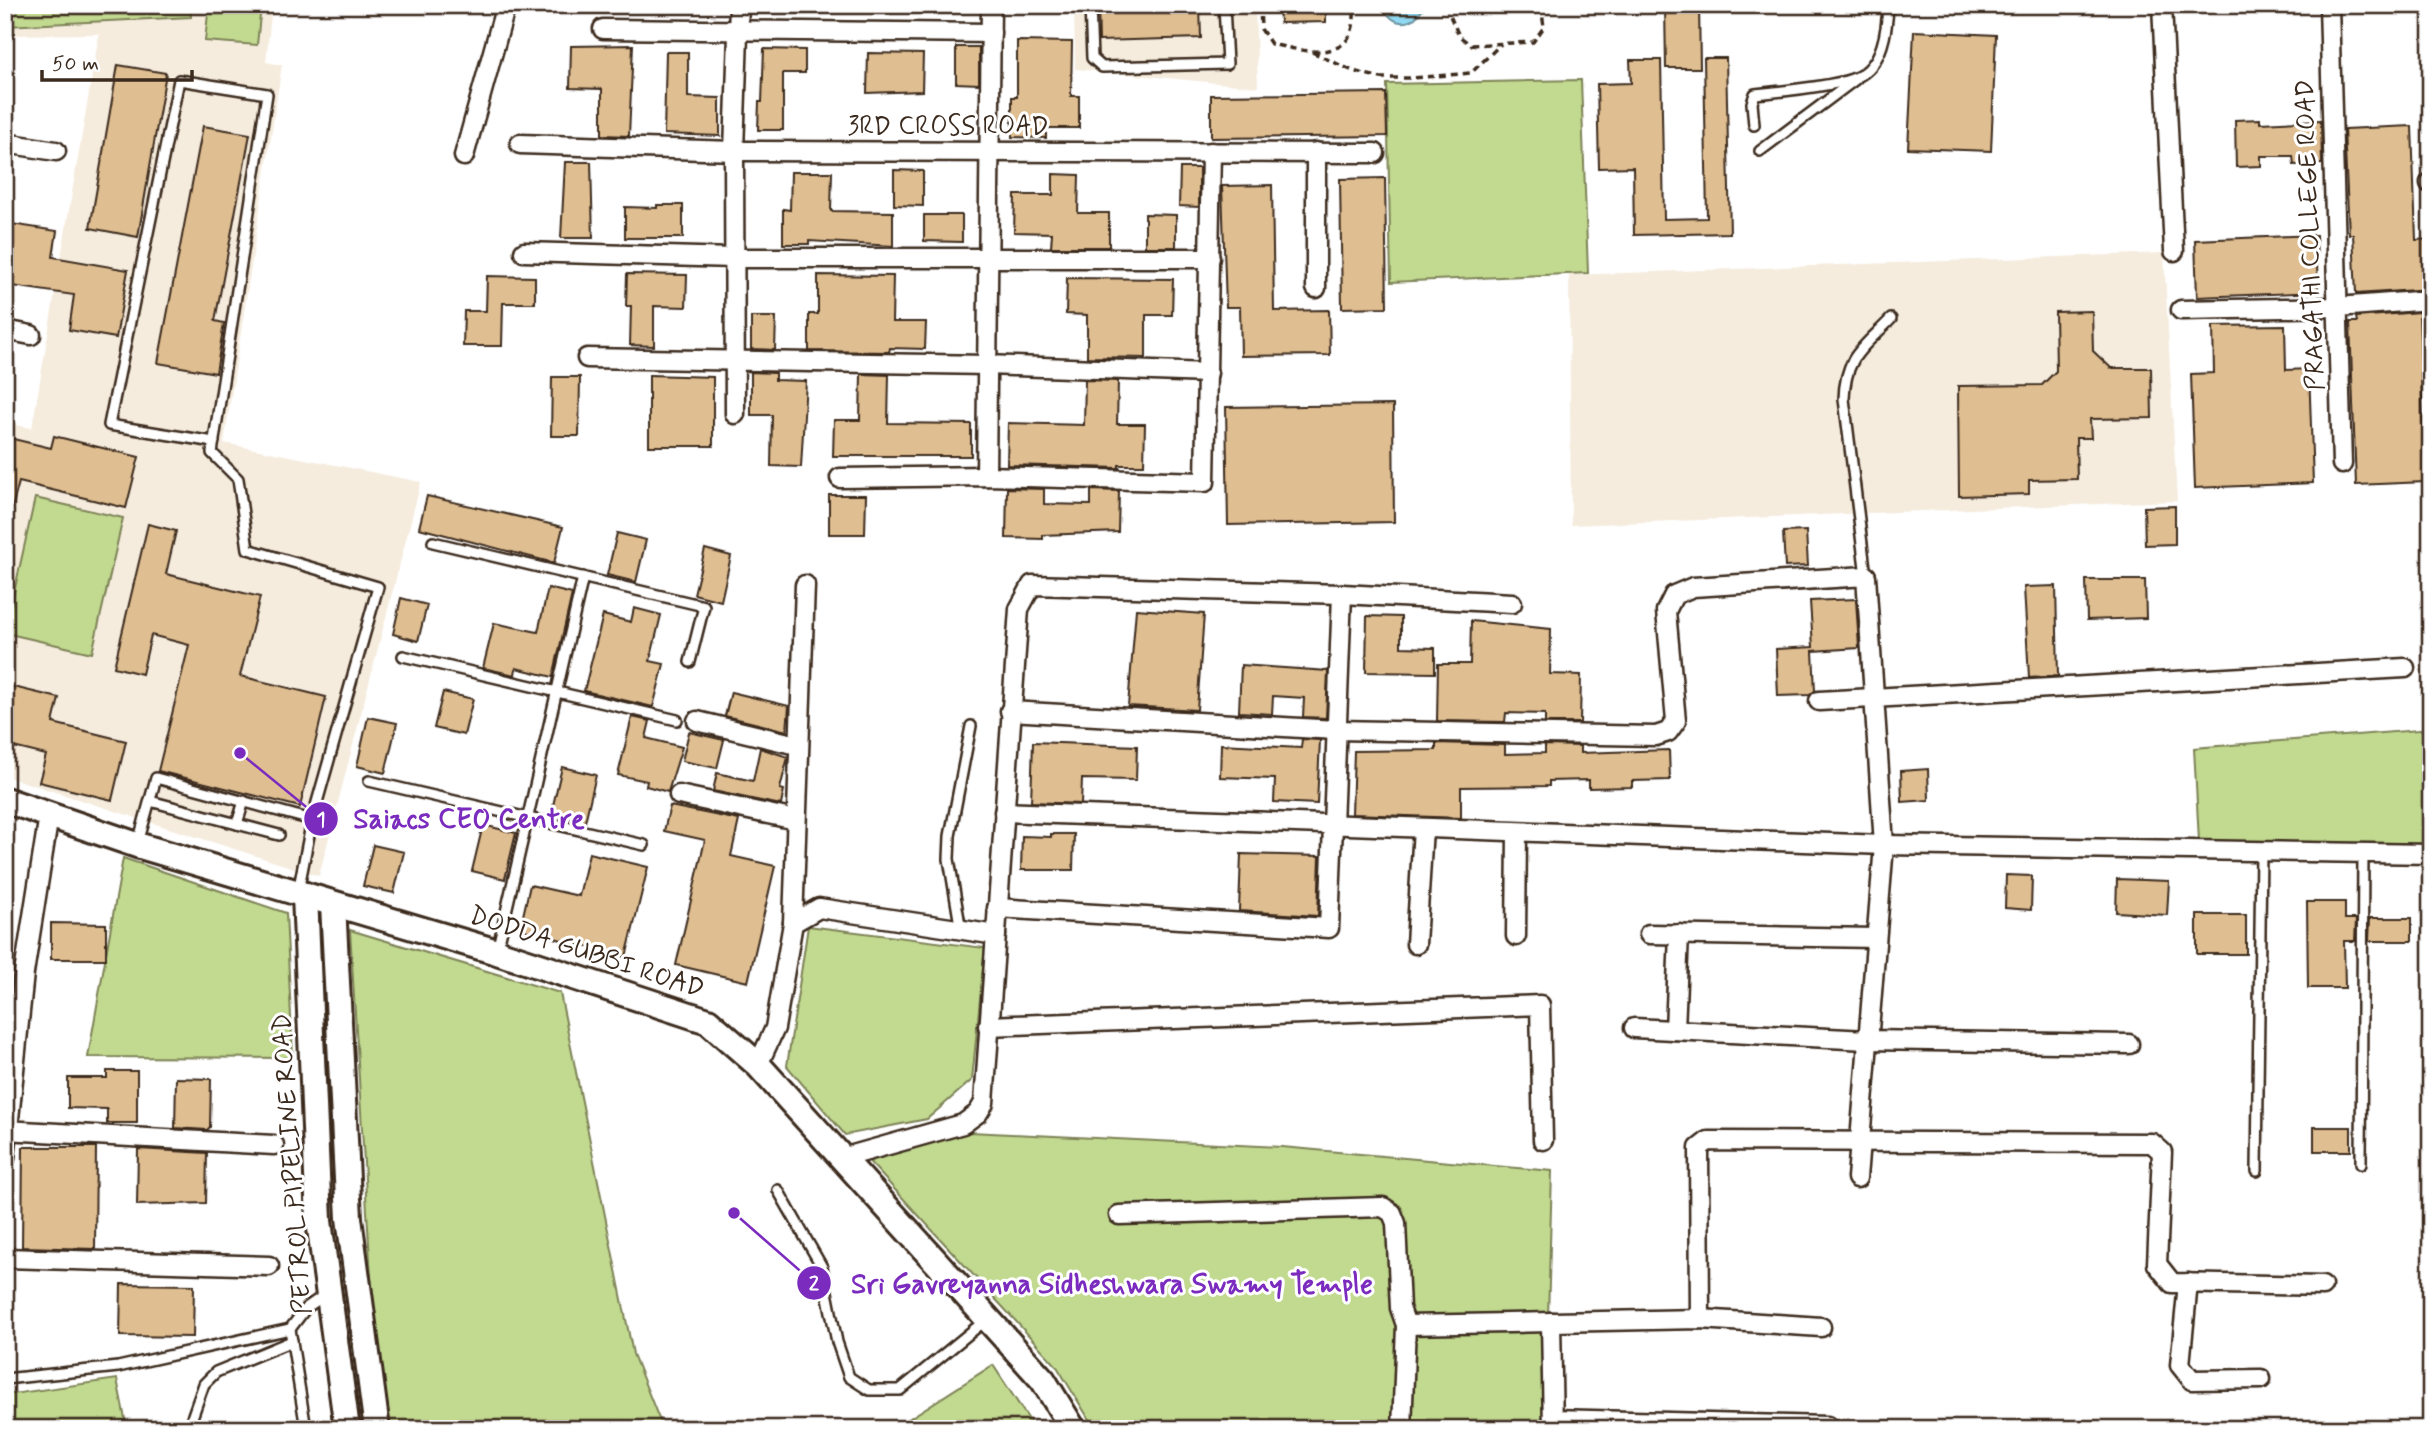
<svg xmlns="http://www.w3.org/2000/svg" width="2436" height="1434" viewBox="0 0 2436 1434" font-family="Mynerve,sans-serif">
	<style>
		.built { fill: #f5ecde }
		.green { fill: #c1da90; stroke: #7e8257; stroke-width: 2 }
		.water { fill: #90d9f2; stroke: #6e939d; stroke-width: 2 }
		.building { fill: #dfbe91; stroke: #3b2a1e; stroke-width: 2 }
		.lines { fill: none; stroke-linecap: round; stroke-linejoin: round }
		.lane-casing { stroke: #3b2a1e; stroke-width: 14 }
		.street-casing { stroke: #3b2a1e; stroke-width: 23 }
		.secondary-casing { stroke: #3b2a1e; stroke-width: 30 }
		.path { stroke: #3b2a1e; stroke-width: 3.5; stroke-dasharray: 7 5; stroke-linecap: butt }
		.lane { stroke: #fff; stroke-width: 9 }
		.street { stroke: #fff; stroke-width: 18 }
		.secondary { stroke: #fff; stroke-width: 24 }
		.labels { text-anchor: middle; stroke-width: 6; stroke-linejoin: round; paint-order: stroke }
		.street-label { font-size: 26px; fill: #3b2a1e; stroke: #fff }
		.leader { fill: none; stroke: #7b2cbf; stroke-width: 2.5 }
		.callout-dot { fill: #7b2cbf; stroke: #fff; stroke-width: 2.5 }
		.mark-label { font-size: 21px; text-anchor: middle; font-weight: bold; fill: #fff }
		.callout-label { font-size: 28px; text-anchor: middle; font-weight: bold; fill: #7b2cbf; stroke: #fff; stroke-width: 6; stroke-linejoin: round; paint-order: stroke }
	</style>
	<rect width="100%" height="100%" fill="#fff"/>
	<filter id="ink" filterUnits="userSpaceOnUse"><feTurbulence type="fractalNoise" baseFrequency=".0143" numOctaves="2"/><feDisplacementMap in="SourceGraphic" scale="14" xChannelSelector="R" yChannelSelector="G"/><feConvolveMatrix kernelMatrix="1 2 1 2 8 2 1 2 1" color-interpolation-filters="sRGB"/></filter>
	<g filter="url(#ink)">
		<g class="built">
			<polygon points="5,5 272,5 266,62 282,65 224,443 421,482 319,876 5,776 5,423 32,428 99,34 5,35"/>
			<polygon points="1074,5 1255,5 1258,87 1075,69"/>
			<polygon points="2164,253 2177,501 1571,525 1569,275"/>
		</g>
		<g class="green">
			<polygon points="5,5 190,5 191,17 5,26"/>
			<polygon points="209,5 261,5 257,45 205,41"/>
			<polygon points="1581,80 1588,273 1391,282 1387,84"/>
			<polygon points="35,498 123,518 92,653 5,633"/>
			<polygon points="2431,729 2431,845 2199,841 2194,748"/>
			<polygon points="123,858 286,913 293,1058 88,1057"/>
			<polygon points="808,926 985,948 972,1080 927,1119 845,1135 787,1066"/>
			<polygon points="350,930 560,993 633,1354 663,1429 391,1429 373,1311"/>
			<polygon points="970,1132 1282,1147 1552,1171 1545,1429 1095,1429 1056,1365 865,1157"/>
			<polygon points="993,1365 1035,1429 893,1429"/>
			<polygon points="117,1379 127,1429 5,1429 5,1395"/>
		</g>
		<path class="water" d="M1383,5H1424C1415,28 1391,28 1383,5Z"/>
		<g class="building">
			<polygon points="1098,5 1200,5 1201,38 1099,41"/>
			<polygon points="1279,5 1326,5 1326,22 1280,23"/>
			<polygon points="1665,5 1699,5 1700,68 1666,68"/>
			<polygon points="1914,31 1996,35 1991,151 1908,148"/>
			<polygon points="1017,41 1072,42 1071,96 1079,96 1079,128 1046,128 1046,138 1012,137 1012,97 1017,97"/>
			<polygon points="633,45 629,136 602,135 602,89 570,88 571,46"/>
			<polygon points="956,47 979,47 979,84 956,83"/>
			<polygon points="764,49 805,50 805,73 783,73 783,130 758,130 759,102 762,102"/>
			<polygon points="666,52 688,52 688,97 720,98 720,136 664,134"/>
			<polygon points="868,53 923,54 922,91 867,93"/>
			<polygon points="1704,58 1726,58 1730,233 1634,235 1633,167 1599,168 1597,84 1631,83 1630,60 1661,60 1664,219 1707,218"/>
			<polygon points="118,65 166,73 138,237 90,228"/>
			<polygon points="1386,93 1387,136 1211,138 1211,95"/>
			<polygon points="2260,119 2260,123 2321,120 2322,164 2294,165 2293,156 2261,156 2261,166 2236,167 2235,120"/>
			<polygon points="203,126 250,134 215,321 224,323 216,373 158,363"/>
			<polygon points="2412,126 2416,240 2431,239 2431,289 2356,294 2353,234 2349,234 2344,129"/>
			<polygon points="565,162 591,162 593,238 561,238"/>
			<polygon points="1180,168 1199,168 1199,207 1179,206"/>
			<polygon points="894,170 923,171 923,206 894,205"/>
			<polygon points="791,172 832,172 831,211 893,212 893,246 809,241 809,244 783,244 783,209 790,210"/>
			<polygon points="1053,174 1079,175 1078,213 1109,213 1109,247 1051,247 1052,233 1014,232 1015,195 1053,195"/>
			<polygon points="1385,178 1387,307 1342,308 1340,179"/>
			<polygon points="1272,185 1274,311 1329,310 1330,355 1241,356 1240,307 1226,307 1222,186"/>
			<polygon points="657,205 683,205 683,238 625,238 625,207 657,208"/>
			<polygon points="1145,214 1176,215 1176,247 1145,247"/>
			<polygon points="924,215 962,215 962,242 924,241"/>
			<polygon points="5,223 57,231 53,257 128,270 116,338 69,330 74,295 5,285"/>
			<polygon points="2316,235 2318,292 2197,297 2195,240"/>
			<polygon points="627,274 687,275 686,307 654,306 654,346 630,345 631,306 626,306"/>
			<polygon points="818,275 893,276 892,322 926,322 925,349 890,348 889,352 809,351 809,314 818,314"/>
			<polygon points="487,276 535,277 535,303 503,303 502,346 463,346 464,311 486,311"/>
			<polygon points="1067,278 1173,279 1172,315 1146,315 1146,358 1087,357 1087,315 1066,314"/>
			<polygon points="2092,311 2093,351 2111,368 2151,368 2152,418 2090,419 2091,438 2076,438 2077,479 2029,480 2029,494 1959,496 1958,386 2042,385 2056,371 2055,312"/>
			<polygon points="2419,312 2425,482 2356,485 2350,322 2357,322 2356,317"/>
			<polygon points="751,317 776,317 775,350 751,349"/>
			<polygon points="2285,325 2286,370 2309,369 2313,483 2195,488 2191,374 2214,373 2213,326"/>
			<polygon points="751,372 775,373 775,380 806,381 801,467 771,466 772,415 751,415"/>
			<polygon points="861,374 889,375 888,423 971,424 971,456 833,456 834,420 860,420"/>
			<polygon points="649,375 713,377 713,446 649,446"/>
			<polygon points="552,377 580,377 579,436 551,436"/>
			<polygon points="1085,380 1118,381 1117,424 1145,424 1144,465 1119,465 1119,468 1007,465 1008,423 1084,425"/>
			<polygon points="1393,405 1394,522 1228,525 1226,407"/>
			<polygon points="54,436 139,457 126,508 19,482 11,512 5,511 5,437 51,448"/>
			<polygon points="1007,488 1044,489 1044,504 1091,505 1091,490 1119,491 1118,532 1043,535 1043,539 1006,538"/>
			<polygon points="829,495 866,495 865,534 829,534"/>
			<polygon points="427,496 563,527 554,563 419,528"/>
			<polygon points="2175,506 2175,544 2145,545 2144,507"/>
			<polygon points="148,524 176,531 166,574 260,597 240,676 326,697 300,807 158,771 189,645 151,635 142,674 114,667"/>
			<polygon points="1806,531 1808,566 1785,567 1783,532"/>
			<polygon points="617,533 646,540 636,582 607,575"/>
			<polygon points="705,549 731,556 721,601 694,594"/>
			<polygon points="2086,580 2145,580 2146,618 2087,620"/>
			<polygon points="2056,586 2058,676 2029,678 2024,587"/>
			<polygon points="548,588 572,594 553,677 516,668 515,675 483,668 494,623 538,632"/>
			<polygon points="401,598 427,605 418,641 393,634"/>
			<polygon points="1856,599 1859,648 1813,651 1815,691 1810,695 1778,696 1776,649 1813,647 1810,601"/>
			<polygon points="634,608 661,615 650,661 664,664 653,707 584,691 603,615 631,622"/>
			<polygon points="1136,609 1204,614 1197,710 1128,706"/>
			<polygon points="1367,616 1401,617 1401,647 1435,648 1435,673 1366,672"/>
			<polygon points="1471,621 1551,629 1550,674 1581,675 1580,723 1545,723 1545,714 1506,713 1505,722 1437,721 1438,664 1470,664"/>
			<polygon points="1241,665 1328,671 1326,718 1303,717 1304,698 1273,696 1272,714 1239,712"/>
			<polygon points="5,685 59,698 53,723 126,741 112,800 39,782 46,755 5,745"/>
			<polygon points="443,692 473,699 464,735 434,728"/>
			<polygon points="731,692 789,706 787,731 725,716"/>
			<polygon points="368,717 397,723 385,773 357,766"/>
			<polygon points="632,717 650,721 646,738 682,747 668,792 646,786 647,781 618,775"/>
			<polygon points="689,732 724,740 717,768 682,761"/>
			<polygon points="1302,739 1320,740 1317,804 1274,802 1275,779 1220,777 1221,744 1301,748"/>
			<polygon points="1033,742 1137,746 1136,780 1082,779 1081,804 1031,802"/>
			<polygon points="1436,743 1505,745 1505,754 1545,753 1545,745 1580,746 1580,753 1669,750 1670,780 1632,781 1632,787 1589,788 1589,780 1549,781 1549,786 1461,787 1461,818 1352,814 1354,751 1436,750"/>
			<polygon points="760,748 788,757 780,789 784,790 781,805 713,791 717,773 753,781"/>
			<polygon points="562,767 596,775 585,822 551,814"/>
			<polygon points="1928,769 1929,800 1902,802 1901,771"/>
			<polygon points="670,806 739,820 731,856 775,866 748,982 676,965 705,840 664,831"/>
			<polygon points="483,825 516,833 505,879 472,871"/>
			<polygon points="1051,834 1074,834 1073,870 1021,870 1022,836 1051,837"/>
			<polygon points="373,845 404,852 394,893 363,886"/>
			<polygon points="589,853 648,867 626,957 520,929 530,885 579,896"/>
			<polygon points="1241,854 1320,856 1318,916 1239,911"/>
			<polygon points="2006,875 2032,876 2031,910 2005,908"/>
			<polygon points="2117,879 2169,881 2167,915 2116,912"/>
			<polygon points="2307,902 2345,902 2345,919 2356,919 2355,941 2344,941 2345,988 2308,988"/>
			<rect x="2197" y="915" width="49" height="39"/>
			<polygon points="2370,918 2412,918 2412,941 2369,941"/>
			<polygon points="51,923 106,924 106,959 51,959"/>
			<polygon points="107,1071 137,1071 137,1123 107,1123 107,1109 68,1108 68,1078 107,1078"/>
			<polygon points="176,1078 211,1079 210,1127 207,1130 175,1128"/>
			<rect x="2314" y="1127" width="37" height="24"/>
			<polygon points="23,1147 96,1147 95,1249 22,1247"/>
			<polygon points="138,1149 207,1153 206,1203 137,1205"/>
			<polygon points="121,1284 194,1285 193,1337 120,1336"/>
		</g>
		<g class="lines">
			<g class="lane-casing">
				<g id="lane">
					<polyline points="1090,5 1092,58 1102,67 1227,64 1224,5"/>
					<path d="M1754,125L1752,103L1755,94C1775,92 1842,85 1857,77C1883,65 1887,30 1888,5"/>
					<polyline points="1760,151 1856,79"/>
					<polyline points="214,442 109,425 179,80 267,94 212,453 238,479 248,549 378,587 312,820 298,892"/>
					<polyline points="433,542 704,606 690,662"/>
					<path d="M1866,576L1844,399C1845,356 1863,348 1891,319"/>
					<polyline points="403,656 677,720"/>
					<polyline points="369,781 644,845"/>
					<polyline points="150,801 279,835"/>
					<polyline points="237,824 244,801"/>
					<polyline points="138,843 156,778 312,820"/>
					<polyline points="961,931 949,859 950,836 971,726"/>
					<polyline points="497,951 583,577"/>
					<polyline points="2361,1164 2363,853"/>
					<polyline points="2257,1171 2261,851"/>
					<polyline points="778,1190 822,1267 837,1342 849,1377 869,1390 900,1390 987,1319"/>
					<polyline points="5,1379 118,1367 290,1329"/>
					<polyline points="188,1429 204,1384 216,1372 292,1341"/>
					<polyline points="306,1429 290,1329 306,1308 326,1294"/>
				</g>
			</g>
			<g class="street-casing">
				<g id="street">
					<polyline points="2162,5 2174,251"/>
					<polyline points="2329,5 2342,464"/>
					<polyline points="603,29 991,33"/>
					<polyline points="5,143 56,151"/>
					<polyline points="520,144 734,151 1375,153"/>
					<polyline points="1316,152 1316,288"/>
					<polyline points="464,156 506,5"/>
					<polyline points="2430,183 2431,183"/>
					<polyline points="524,252 734,258 1210,258"/>
					<polyline points="2181,310 2337,307 2431,300"/>
					<polyline points="5,330 31,335"/>
					<polyline points="587,358 987,365 1208,373"/>
					<polyline points="735,414 734,151 739,5"/>
					<polyline points="986,476 991,5"/>
					<polyline points="840,478 986,476 1205,482 1211,152"/>
					<polyline points="1819,701 2405,668"/>
					<polyline points="1010,711 1336,730 1656,736 1668,732 1676,721 1666,611 1674,595 1693,587 1866,576 1884,845 1857,1178"/>
					<polyline points="697,721 797,745"/>
					<polyline points="679,795 796,820"/>
					<polyline points="1004,812 1884,845 2431,854"/>
					<polyline points="997,908 1329,928 1342,594"/>
					<polyline points="793,923 805,585"/>
					<polyline points="1649,934 1876,938"/>
					<polyline points="1516,936 1517,832"/>
					<polyline points="1416,944 1423,828"/>
					<polyline points="988,1026 1540,1005 1543,1140"/>
					<polyline points="1634,1028 1867,1040 2129,1044"/>
					<polyline points="1675,1030 1679,934"/>
					<polyline points="758,1065 775,1028 793,923 819,908 996,935"/>
					<polyline points="5,1130 274,1145"/>
					<polyline points="5,1158 24,973 49,815"/>
					<polyline points="842,1158 963,1124 978,1113 984,1103 1019,609 1032,585 1342,594 1512,603"/>
					<polyline points="1119,1215 1383,1207 1392,1213 1396,1223 1400,1308 1406,1325 1402,1429"/>
					<polyline points="5,1258 269,1266"/>
					<polyline points="2188,1283 2180,1365 2192,1380 2261,1379"/>
					<polyline points="1700,1319 1699,1148 1708,1141 2152,1143 2162,1152 2157,1264 2172,1283 2322,1286"/>
					<polyline points="1551,1322 1553,1429"/>
					<polyline points="1406,1325 1700,1319 1821,1327"/>
					<polyline points="1553,1419 1827,1426"/>
				</g>
			</g>
			<g class="secondary-casing">
				<g id="secondary">
					<polyline points="5,800 137,845 497,952 708,1021 758,1065 1043,1380 1073,1429"/>
					<polyline points="305,895 319,1221 347,1429"/>
					<polyline points="333,904 349,1218 377,1429"/>
				</g>
			</g>
			<g class="path">
				<path d="M1260,5L1261,29L1271,44C1306,52 1356,64 1354,12L1348,5"/>
				<polyline points="1448,5 1447,9 1459,36 1471,45 1533,42 1544,27 1541,5"/>
				<polyline points="1312,52 1353,71 1381,78 1413,78 1471,73 1501,44"/>
			</g>
			<use href="#lane" class="lane"/>
			<use href="#street" class="street"/>
			<use href="#secondary" class="secondary"/>
		</g>
	</g>
	<g class="labels">
		<g class="street-label">
			<text x="948" y="134">3RD CROSS ROAD</text>
			<text transform="translate(2309 235) rotate(-92)" y="9">PRAGATHI COLLEGE ROAD</text>
			<text transform="translate(587 951) rotate(18)" y="9">DODDA GUBBI ROAD</text>
			<text transform="translate(291 1164) rotate(-94)" y="9">PETROL PIPELINE ROAD</text>
		</g>
	</g>
	<path class="leader" d="M240 753L321 819M734 1213L814 1283"/>
	<g class="callout-dot">
		<circle cx="240" cy="753" r="7"/>
		<circle cx="734" cy="1213" r="7"/>
		<circle cx="321" cy="819" r="18"/>
		<circle cx="814" cy="1283" r="18"/>
	</g>
	<g class="mark-label">
		<text x="321" y="826">1</text>
		<text x="814" y="1290">2</text>
	</g>
	<g class="callout-label">
		<text x="469" y="828">Saiacs CEO Centre</text>
		<text x="1112" y="1293">Sri Gavreyanna Sidheshwara Swamy Temple</text>
	</g>
	<rect width="2436" height="1434" fill="none" stroke="#fff" stroke-width="28"/>
	<rect x="14" y="14" width="2408" height="1406" fill="none" stroke="#3b2a1e" stroke-width="2.5" filter="url(#ink)"/>
	<path d="M42 70v10h150v-10" fill="none" stroke="#3b2a1e" stroke-width="3.5"/>
	<text x="52" y="70" font-size="21" fill="#3b2a1e" stroke="#ffffff" stroke-width="5" paint-order="stroke">50 m</text>
</svg>
